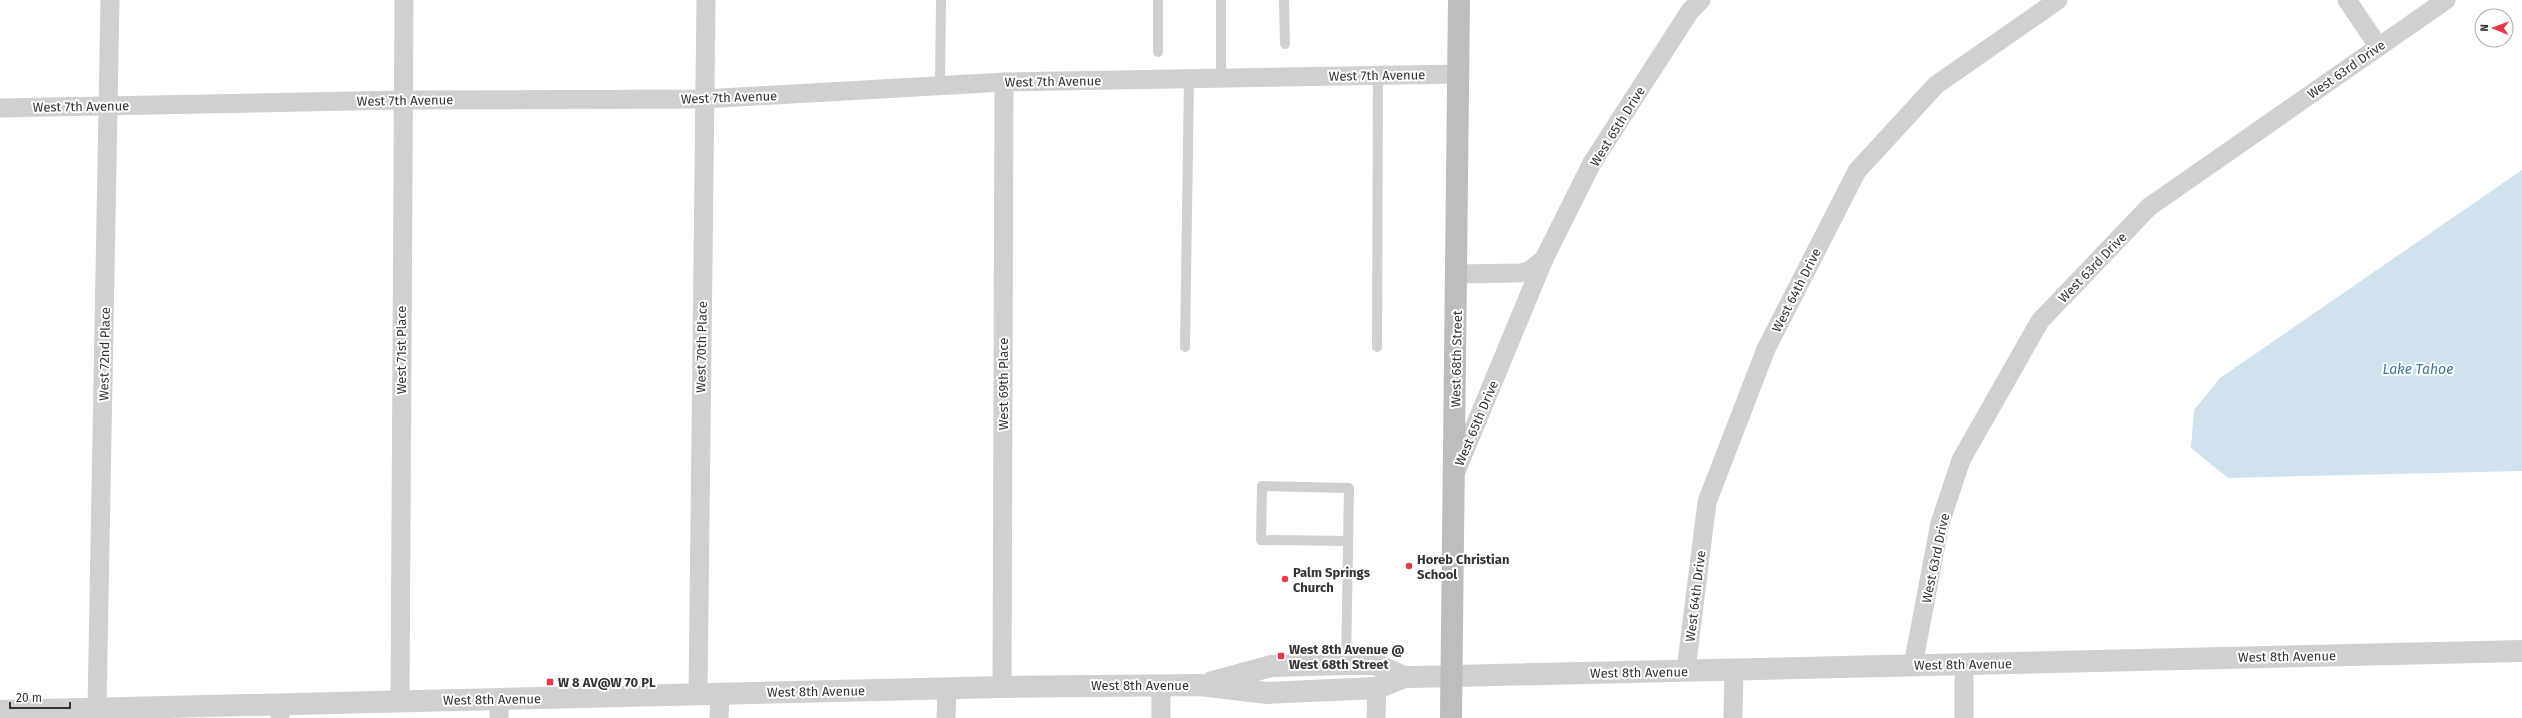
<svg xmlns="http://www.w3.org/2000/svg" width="2522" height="718" viewBox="0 0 2522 718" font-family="'Fira Sans',sans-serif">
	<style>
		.water { fill: #cfe2ee }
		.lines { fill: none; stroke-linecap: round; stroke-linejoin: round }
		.service { stroke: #d0d0d0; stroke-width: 10 }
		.minor { stroke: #d0d0d0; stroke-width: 19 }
		.tertiary { stroke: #d0d0d0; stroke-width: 22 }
		.secondary { stroke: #bdbdbd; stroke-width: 22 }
		.poi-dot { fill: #e63946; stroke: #fff; stroke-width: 1.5 }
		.labels { text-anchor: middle; stroke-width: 4; stroke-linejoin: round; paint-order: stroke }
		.street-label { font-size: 13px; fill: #333; stroke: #fff }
		.poi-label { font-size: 13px; font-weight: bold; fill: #333; stroke: #fff; text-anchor: start }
		.water-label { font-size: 14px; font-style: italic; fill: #3f7597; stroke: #fff }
	</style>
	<rect width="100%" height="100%" fill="#fff"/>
	<polygon class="water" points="2522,170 2522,471 2228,478 2191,448 2194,410 2220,378"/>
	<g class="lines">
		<g class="service">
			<polyline points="1158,0 1158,52"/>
			<polyline points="1221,0 1221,78"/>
			<polyline points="1284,0 1285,44"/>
			<polyline points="940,86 941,0"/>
			<polyline points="1185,347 1189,79"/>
			<polyline points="1377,347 1378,76"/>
			<polyline points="1346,664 1349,488 1262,486 1261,540 1348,541"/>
		</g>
		<g class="minor">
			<polyline points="2347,0 2378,46"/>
			<polyline points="0,108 402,100 704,99 1004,82 1458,74"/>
			<polyline points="1456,274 1520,273 1529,271 1544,259"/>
			<polyline points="1455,474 1544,259 1592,163 1690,11 1701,0"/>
			<polyline points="1964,664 1964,718"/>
			<polyline points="1913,665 1940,523 1961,460 2040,321 2149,207 2446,0"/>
			<polyline points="1686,670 1707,502 1766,349 1857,171 1936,85 2058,0"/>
			<polyline points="1002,687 1004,82"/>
			<polyline points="698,694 706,0"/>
			<polyline points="400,701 404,0"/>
			<polyline points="97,708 110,0"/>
			<polyline points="280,718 280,704"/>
			<polyline points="499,718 499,699"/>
			<polyline points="719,718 720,693"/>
			<polyline points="946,718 947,688"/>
			<polyline points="1161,718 1161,685"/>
			<polyline points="1376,718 1377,688"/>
			<polyline points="1733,718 1734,669"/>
		</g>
		<g class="tertiary">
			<polyline points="1212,682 1271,666 1346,664 1375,664 1404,677"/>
			<polyline points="0,711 1002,687 1200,685 1267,693 1377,688 1404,677 1412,677 2522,651"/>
		</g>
		<polyline class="secondary" points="1451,718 1459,0"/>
	</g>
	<g class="poi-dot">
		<circle cx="1409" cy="566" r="4"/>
		<circle cx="1285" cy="579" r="4"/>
		<rect x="1277" y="652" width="8" height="8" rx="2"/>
		<rect x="546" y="678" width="8" height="8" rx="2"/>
	</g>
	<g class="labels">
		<g class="street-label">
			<text transform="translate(2346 69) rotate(-35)" y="5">West 63rd Drive</text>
			<text transform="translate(1377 75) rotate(-1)" y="5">West 7th Avenue</text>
			<text transform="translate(1053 81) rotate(-1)" y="5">West 7th Avenue</text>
			<text transform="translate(729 97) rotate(-2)" y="5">West 7th Avenue</text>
			<text transform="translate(405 100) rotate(-1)" y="5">West 7th Avenue</text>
			<text transform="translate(81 106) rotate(-1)" y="5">West 7th Avenue</text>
			<text transform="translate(1617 126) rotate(-58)" y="5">West 65th Drive</text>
			<text transform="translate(2092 267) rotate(-46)" y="5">West 63rd Drive</text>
			<text transform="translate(1796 290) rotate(-63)" y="5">West 64th Drive</text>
			<text transform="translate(701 347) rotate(-89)" y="5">West 70th Place</text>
			<text transform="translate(401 350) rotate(-90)" y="5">West 71st Place</text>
			<text transform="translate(104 354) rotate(-89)" y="5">West 72nd Place</text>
			<text transform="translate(1456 359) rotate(-89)" y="5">West 68th Street</text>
			<text transform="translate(1003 384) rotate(-90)" y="5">West 69th Place</text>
			<text transform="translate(1476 423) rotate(-67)" y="5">West 65th Drive</text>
			<text transform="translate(1935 558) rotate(-78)" y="5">West 63rd Drive</text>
			<text transform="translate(1695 596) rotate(-83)" y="5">West 64th Drive</text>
			<text transform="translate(2287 656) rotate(-1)" y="5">West 8th Avenue</text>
			<text transform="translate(1963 664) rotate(-1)" y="5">West 8th Avenue</text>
			<text transform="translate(1639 672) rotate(-1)" y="5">West 8th Avenue</text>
			<text x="1140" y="690">West 8th Avenue</text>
			<text transform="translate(816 691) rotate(-1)" y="5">West 8th Avenue</text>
			<text transform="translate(492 699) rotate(-1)" y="5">West 8th Avenue</text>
		</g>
		<g class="poi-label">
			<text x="1417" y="564">Horeb Christian<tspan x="1417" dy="15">School</tspan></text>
			<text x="1293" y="577">Palm Springs<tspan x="1293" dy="15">Church</tspan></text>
			<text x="1289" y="654">West 8th Avenue @<tspan x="1289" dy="15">West 68th Street</tspan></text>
			<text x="558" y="687">W 8 AV@W 70 PL</text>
		</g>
		<g class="water-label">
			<text x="2418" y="374">Lake Tahoe</text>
		</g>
	</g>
	<g transform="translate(2494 28) rotate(271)"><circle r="19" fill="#ffffff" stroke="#adadad"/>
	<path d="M0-3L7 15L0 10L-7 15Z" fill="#e63946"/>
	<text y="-6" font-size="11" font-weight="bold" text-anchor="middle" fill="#333333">N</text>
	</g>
	<path d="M10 702v6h60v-6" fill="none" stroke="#333333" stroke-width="2"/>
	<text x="16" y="702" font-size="12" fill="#333333" stroke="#ffffff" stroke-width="3" paint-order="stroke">20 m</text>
</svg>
